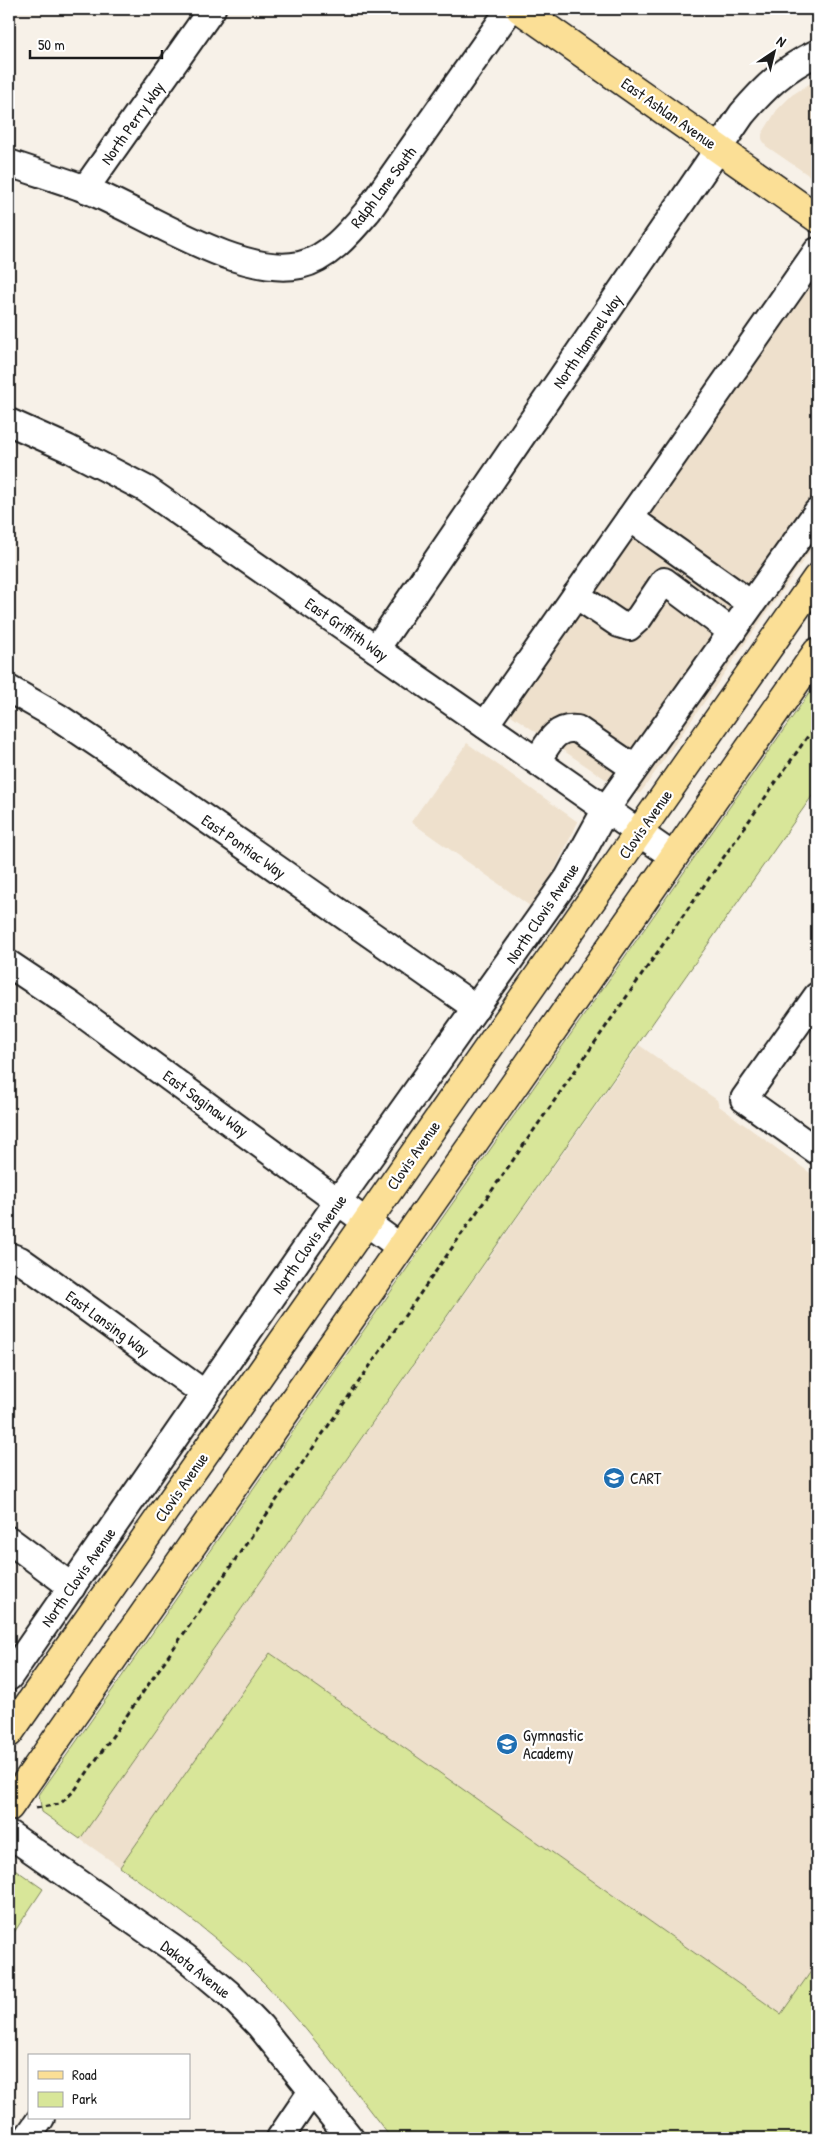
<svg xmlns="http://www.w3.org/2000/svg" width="826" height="2147" viewBox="0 0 826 2147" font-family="'Patrick Hand',sans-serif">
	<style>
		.built { fill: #eee0cc }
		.green { fill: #d8e699; stroke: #7a815a }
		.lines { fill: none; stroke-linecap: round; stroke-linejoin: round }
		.minor-casing { stroke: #1c1c1c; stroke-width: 30 }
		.major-casing { stroke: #1c1c1c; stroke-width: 31 }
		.path { stroke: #1c1c1c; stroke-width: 3; stroke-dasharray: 5 4; stroke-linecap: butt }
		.minor { stroke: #fff; stroke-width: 26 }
		.major { stroke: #fbdf96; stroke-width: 28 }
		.labels { text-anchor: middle; stroke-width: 4.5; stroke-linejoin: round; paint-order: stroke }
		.street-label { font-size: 16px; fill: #1c1c1c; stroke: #fff }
		.poi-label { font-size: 16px; fill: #1c1c1c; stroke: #fff; text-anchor: start }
	</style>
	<rect width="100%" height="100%" fill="#f7f1e8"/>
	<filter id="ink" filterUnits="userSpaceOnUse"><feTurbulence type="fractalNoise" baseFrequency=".02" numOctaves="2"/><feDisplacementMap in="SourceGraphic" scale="10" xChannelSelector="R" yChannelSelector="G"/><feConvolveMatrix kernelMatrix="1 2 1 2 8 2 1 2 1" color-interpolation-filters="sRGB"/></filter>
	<g filter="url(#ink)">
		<g class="built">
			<polygon points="817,79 817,181 766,146 762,139 762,134 777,110 792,95"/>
			<polygon points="817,271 817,541 644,788 640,793 629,795 508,713"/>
			<polygon points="467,743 578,822 553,873 530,906 411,822"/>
			<polygon points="639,1045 717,1100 719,1106 817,1178 817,1963 781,2014 270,1653 120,1867 80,1839"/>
		</g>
		<g class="green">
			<polygon points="817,682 817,789 80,1839 42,1812 39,1795"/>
			<path d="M270,1653L781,2014L817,1963V2138H391C345,2079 300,2016 245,1964C206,1928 163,1898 120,1867Z"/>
			<polygon points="9,1865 43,1889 9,1940"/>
		</g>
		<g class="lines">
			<g class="minor-casing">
				<g id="minor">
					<path d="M9,163C34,172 60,179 85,189C144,212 238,278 300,265C328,259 351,231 368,211L510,9"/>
					<polyline points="85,189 212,9"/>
					<polyline points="9,422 67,448 146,489 674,857"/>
					<polyline points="630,518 751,604"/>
					<polyline points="576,595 619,624 629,627 639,618 664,581 732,632"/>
					<path d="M376,649L742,114C765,87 785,68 817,53"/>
					<polyline points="9,689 58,717 113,754 476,1008"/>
					<polyline points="485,725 817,251"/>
					<path d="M537,761C548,745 554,726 577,729L634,768"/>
					<polyline points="9,964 69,1004 400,1247"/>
					<polyline points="817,996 744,1099 817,1151"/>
					<polyline points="9,1256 20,1260 54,1284 205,1394"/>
					<polyline points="9,1540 72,1587"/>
					<polyline points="9,1677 339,1200 568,878 606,809 817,512"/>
					<polyline points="9,1834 185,1957 228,1993 260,2026 350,2138"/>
					<polyline points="27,2138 41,2118"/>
					<polyline points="280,2138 312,2091"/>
				</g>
			</g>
			<g class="major-casing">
				<g id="major">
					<polyline points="520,9 817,218"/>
					<polyline points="9,1733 817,578"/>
					<polyline points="9,1807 817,652"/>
				</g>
			</g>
			<polyline class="path" points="36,1808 60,1804 75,1790 817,723"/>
			<use href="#minor" class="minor"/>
			<use href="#major" class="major"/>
		</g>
	</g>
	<defs>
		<g id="school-disc" transform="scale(1.125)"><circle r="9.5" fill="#1f6fb2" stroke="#fff"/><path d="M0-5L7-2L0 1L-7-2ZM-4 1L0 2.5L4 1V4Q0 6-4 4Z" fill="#fff"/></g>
	</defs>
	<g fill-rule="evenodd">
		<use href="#school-disc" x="614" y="1478"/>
		<use href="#school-disc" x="507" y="1744"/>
	</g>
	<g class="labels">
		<g class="street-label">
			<text transform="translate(669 113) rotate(35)" y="6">East Ashlan Avenue</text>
			<text transform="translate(132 123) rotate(-55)" y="6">North Perry Way</text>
			<text transform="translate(383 187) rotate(-53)" y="6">Ralph Lane South</text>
			<text transform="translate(587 341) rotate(-56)" y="6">North Hammel Way</text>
			<text transform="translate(347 629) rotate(35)" y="6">East Griffith Way</text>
			<text transform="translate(645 824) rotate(-55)" y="6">Clovis Avenue</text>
			<text transform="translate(244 846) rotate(35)" y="6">East Pontiac Way</text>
			<text transform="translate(542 913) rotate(-56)" y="6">North Clovis Avenue</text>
			<text transform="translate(206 1103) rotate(36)" y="6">East Saginaw Way</text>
			<text transform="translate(413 1155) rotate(-55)" y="6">Clovis Avenue</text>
			<text transform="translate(309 1244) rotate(-55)" y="6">North Clovis Avenue</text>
			<text transform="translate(108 1323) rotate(36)" y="6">East Lansing Way</text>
			<text transform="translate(181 1487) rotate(-55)" y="6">Clovis Avenue</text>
			<text transform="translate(78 1577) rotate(-55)" y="6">North Clovis Avenue</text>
			<text transform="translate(196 1969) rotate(38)" y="6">Dakota Avenue</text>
		</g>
		<g class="poi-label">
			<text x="630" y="1484">CART</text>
			<text x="523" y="1741">Gymnastic<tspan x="523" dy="18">Academy</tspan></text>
		</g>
	</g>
	<rect width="826" height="2147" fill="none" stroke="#fff" stroke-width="30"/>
	<rect x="15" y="15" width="796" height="2117" fill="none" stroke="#1c1c1c" stroke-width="2" filter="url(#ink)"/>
	<rect x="28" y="2054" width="162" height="65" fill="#ffffff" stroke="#a4a4a4"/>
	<rect x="38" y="2071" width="25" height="8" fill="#fbdf96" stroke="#a4a4a4"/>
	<text x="72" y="2080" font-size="15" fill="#1c1c1c">Road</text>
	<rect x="38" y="2092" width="25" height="15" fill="#d8e699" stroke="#a4a4a4"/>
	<text x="72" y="2104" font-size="15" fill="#1c1c1c">Park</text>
	<g transform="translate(774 52) rotate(35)" stroke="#ffffff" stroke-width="4" paint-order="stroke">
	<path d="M0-4L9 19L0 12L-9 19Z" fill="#1c1c1c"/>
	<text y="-8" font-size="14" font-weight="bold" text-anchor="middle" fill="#1c1c1c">N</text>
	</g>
	<path d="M30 50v8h132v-8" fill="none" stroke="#1c1c1c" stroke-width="2.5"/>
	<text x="38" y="50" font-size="15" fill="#1c1c1c" stroke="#ffffff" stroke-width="4" paint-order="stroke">50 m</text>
</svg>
